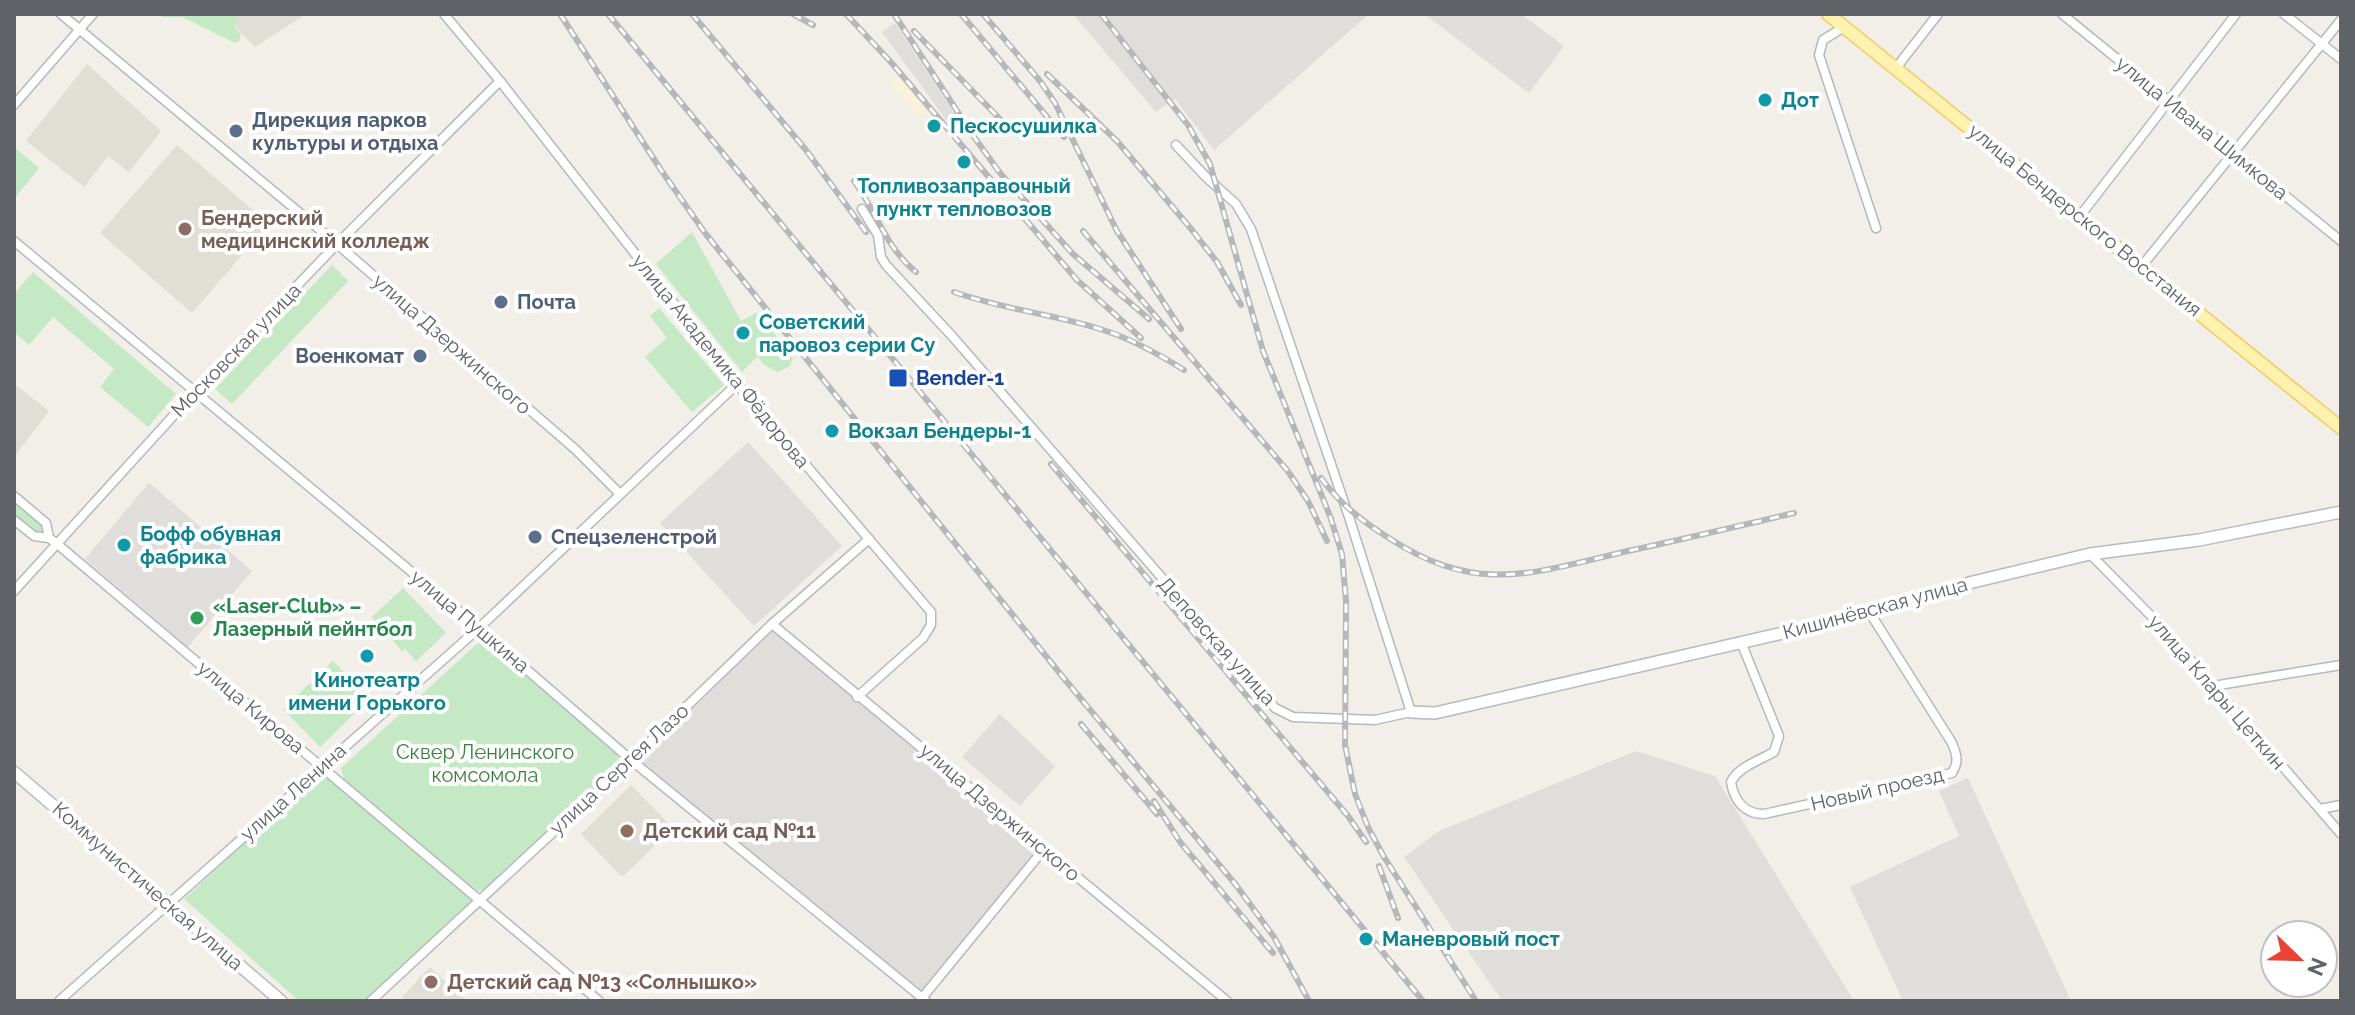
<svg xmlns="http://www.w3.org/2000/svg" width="2355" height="1015" viewBox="0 0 2355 1015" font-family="Raleway,sans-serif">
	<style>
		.industrial { fill: #e0deda }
		.education { fill: #e1ded6 }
		.green { fill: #c5e8c5 }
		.sand { fill: #fbf3d9 }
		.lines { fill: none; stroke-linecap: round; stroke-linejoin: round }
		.street-casing { stroke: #b5b8bc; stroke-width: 11 }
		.secondary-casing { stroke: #b6babf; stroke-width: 14 }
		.primary-casing { stroke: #f2c960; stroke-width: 15 }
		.street { stroke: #fff; stroke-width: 8 }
		.secondary { stroke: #fff; stroke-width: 11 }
		.primary { stroke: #fff2af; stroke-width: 12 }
		.rail-casing { stroke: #b6b7b8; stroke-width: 6 }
		.rail { stroke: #fff; stroke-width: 3; stroke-dasharray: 9; stroke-linecap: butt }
		.culture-dot { fill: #0f9aa8; stroke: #fff; stroke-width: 3 }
		.service-dot { fill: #5c6f8a; stroke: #fff; stroke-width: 3 }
		.education-dot { fill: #8d6e63; stroke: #fff; stroke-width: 3 }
		.transit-dot { fill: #1a4fb4; stroke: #fff; stroke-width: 3 }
		.leisure-dot { fill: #2e9e5b; stroke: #fff; stroke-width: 3 }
		.labels { text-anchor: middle; stroke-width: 8; stroke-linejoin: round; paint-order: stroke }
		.culture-label { font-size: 20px; font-weight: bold; fill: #0d838f; stroke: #fff; text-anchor: start }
		.service-label { font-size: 20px; font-weight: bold; fill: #4e5e75; stroke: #fff; text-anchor: start }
		.street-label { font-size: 20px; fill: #5f6368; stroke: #fff }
		.education-label { font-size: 20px; font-weight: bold; fill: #785e54; stroke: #fff; text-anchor: start }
		.transit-label { font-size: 20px; font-weight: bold; fill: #164399; stroke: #fff; text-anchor: start }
		.leisure-label { font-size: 20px; font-weight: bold; fill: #27864d; stroke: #fff; text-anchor: start }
		.park-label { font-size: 20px; fill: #348238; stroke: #fff }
	</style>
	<rect width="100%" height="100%" fill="#f1efe8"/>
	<g class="industrial">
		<polygon points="1073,14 1369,14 1214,150 1175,99 1156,112"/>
		<polygon points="1424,14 1521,14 1564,46 1529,93"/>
		<polygon points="895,23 955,115 947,121 882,32"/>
		<polygon points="748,442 842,546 754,626 660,523"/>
		<polygon points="149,483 252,571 188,647 85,559"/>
		<polygon points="772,624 1044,849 922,998 631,760"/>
		<polygon points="1000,714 1055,766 1020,806 962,757"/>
		<polygon points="1636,751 1715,776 1854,1001 1502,1001 1404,857 1439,831"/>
		<polygon points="1968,778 2071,1001 1903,1001 1850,887 1959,836 1939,791"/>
	</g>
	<g class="education">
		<polygon points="222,14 306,14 255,47"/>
		<polygon points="87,64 161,131 129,172 108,156 84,187 26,141"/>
		<polygon points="177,145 269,224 192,313 100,233"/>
		<polygon points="14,384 49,411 14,457"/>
		<polygon points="631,785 673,828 622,877 581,834"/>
		<polygon points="430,967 466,1001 406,1001 402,997"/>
	</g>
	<g class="green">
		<polygon points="159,14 240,14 234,27 241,35 239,41 235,43 182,17 163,17"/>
		<polygon points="14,147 39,168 14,199"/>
		<polygon points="692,232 741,321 756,313 763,318 793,359 789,367 778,372 763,364 758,356 742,372 656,264"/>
		<polygon points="332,265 348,281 232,404 215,389"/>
		<polygon points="33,272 176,394 148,427 100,387 114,369 53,317 29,345 14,332 14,294"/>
		<polygon points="659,308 724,385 692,412 645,357 667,338 650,316"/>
		<polygon points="14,496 46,523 49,538 34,536 14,520"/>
		<polygon points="403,588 446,633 416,661 405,649 402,651 372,617"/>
		<polygon points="479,642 491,645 501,653 616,753 619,759 613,773 490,887 479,891 469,886 344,779 341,768"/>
		<polygon points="333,661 359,689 348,699 358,710 320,747 283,709"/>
		<polygon points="316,777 335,777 481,899 371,1001 299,1001 184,899"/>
	</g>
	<polygon class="sand" points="899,76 926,110 919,116 891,84"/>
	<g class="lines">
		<g class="street-casing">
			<g id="street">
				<polyline points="61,14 337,244 575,449 619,493"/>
				<polyline points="444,14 500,81 737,384 931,612 931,625 923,638 857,697"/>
				<polyline points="2062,14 2341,241"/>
				<polyline points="2284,14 2341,59"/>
				<polyline points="1844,27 1823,40 1819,55 1876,228"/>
				<polyline points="1896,68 1938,14"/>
				<polyline points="14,105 93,14"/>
				<polyline points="862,209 878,235 881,257 886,265 952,336 1275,708 1293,717 1375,720 1411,712 1349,517 1251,229 1236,204 1206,177 1176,145"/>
				<polyline points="2080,216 2236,14"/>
				<polyline points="14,241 479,628 631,760 926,1001"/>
				<polyline points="2141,267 2341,20"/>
				<polyline points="14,496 46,523 49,538"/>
				<polyline points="14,520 34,536 49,538 56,543 599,1001"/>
				<polyline points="2090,554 2163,628 2341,834"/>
				<polyline points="14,591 195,392 337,244 500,81"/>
				<polyline points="772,624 1227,1001"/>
				<path d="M1741,642L1779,736L1774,752C1760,760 1738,767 1731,782C1734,801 1745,814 1764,814L1952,773C1959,762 1957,755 1952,743L1870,613"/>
				<polyline points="2213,686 2341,665"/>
				<polyline points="2320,809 2341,805"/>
				<polyline points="922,998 1044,849"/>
				<polyline points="59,1001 479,628 737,384"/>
				<polyline points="371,1001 631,760 772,624 869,539"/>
			</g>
		</g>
		<g class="secondary-casing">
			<g id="secondary">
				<polyline points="1411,712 1435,713 1870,613 1973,582 2090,554 2199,540 2341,512"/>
				<polyline points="14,772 281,1001"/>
			</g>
		</g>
		<g class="primary-casing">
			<polyline id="primary" points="1828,14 2341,428"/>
		</g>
		<use href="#street" class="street"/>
		<use href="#secondary" class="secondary"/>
		<use href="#primary" class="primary"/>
		<g class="rail-casing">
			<g id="rail">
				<polyline points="560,14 661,170 705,233 1062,676 1236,885 1274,937 1309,1001"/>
				<polyline points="608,14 1423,1001"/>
				<polyline points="692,14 806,150 866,232"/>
				<polyline points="793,14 813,25"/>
				<polyline points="846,14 889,60 993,182"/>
				<polyline points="894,14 972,134 1000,173 1073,254 1149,319"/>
				<polyline points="961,14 1064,137"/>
				<polyline points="983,14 1040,81 1055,103 1117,231 1181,329"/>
				<polyline points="1101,14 1188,125 1210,164 1263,351 1330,516 1342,554 1346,601 1345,745 1355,794 1368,827 1384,857 1476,1001"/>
				<polyline points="914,31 1001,120"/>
				<polyline points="1047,74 1117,141 1192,230 1217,262 1241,305"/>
				<path d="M854,181C877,212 885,247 916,272"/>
				<polyline points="1014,206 1077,280 1141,338"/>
				<polyline points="1083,231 1287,470 1308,501 1327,541"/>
				<path d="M954,292C1002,309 1052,314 1100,329C1130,338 1157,353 1184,370"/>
				<polyline points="1051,464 1348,816 1366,842"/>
				<path d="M1321,478C1339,503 1363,522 1389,538C1477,596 1533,573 1628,551C1683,539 1739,526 1794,513"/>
				<polyline points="1081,724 1157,814"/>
				<polyline points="1154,801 1180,842 1273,953"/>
				<polyline points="1379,866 1398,918"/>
			</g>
		</g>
		<use href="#rail" class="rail"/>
	</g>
	<g class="culture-dot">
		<circle cx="1765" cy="100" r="8"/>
		<circle cx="934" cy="126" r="8"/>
		<circle cx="964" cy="162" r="8"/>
		<circle cx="743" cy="333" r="8"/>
		<circle cx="832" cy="431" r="8"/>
		<circle cx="124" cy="545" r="8"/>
		<circle cx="367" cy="656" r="8"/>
		<circle cx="1366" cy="939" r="8"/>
	</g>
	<g class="service-dot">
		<circle cx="236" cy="131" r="8"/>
		<circle cx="501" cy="302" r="8"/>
		<circle cx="420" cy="356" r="8"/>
		<circle cx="535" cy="537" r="8"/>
	</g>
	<g class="education-dot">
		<circle cx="185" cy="229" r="8"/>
		<circle cx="627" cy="831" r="8"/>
		<circle cx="431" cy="982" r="8"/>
	</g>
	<rect class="transit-dot" x="888" y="368" width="20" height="20" rx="4"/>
	<circle class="leisure-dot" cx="197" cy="618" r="8"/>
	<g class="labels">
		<g class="culture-label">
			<text x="1781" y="107">Дот</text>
			<text x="950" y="133">Пескосушилка</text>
			<text x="964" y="193" text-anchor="middle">Топливозаправочный<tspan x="964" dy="23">пункт тепловозов</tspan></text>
			<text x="759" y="329">Советский<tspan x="759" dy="23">паровоз серии Су</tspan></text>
			<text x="848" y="438">Вокзал Бендеры-1</text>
			<text x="140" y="541">Бофф обувная<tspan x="140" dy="23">фабрика</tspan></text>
			<text x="367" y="687" text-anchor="middle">Кинотеатр<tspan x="367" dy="23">имени Горького</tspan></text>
			<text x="1382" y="946">Маневровый пост</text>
		</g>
		<g class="service-label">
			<text x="252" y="127">Дирекция парков<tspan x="252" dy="23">культуры и отдыха</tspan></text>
			<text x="517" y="309">Почта</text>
			<text x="404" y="363" text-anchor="end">Военкомат</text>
			<text x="551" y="544">Спецзеленстрой</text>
		</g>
		<g class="street-label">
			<text transform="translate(2202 128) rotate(39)" y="7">улица Ивана Шимкова</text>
			<text transform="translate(2085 220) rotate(39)" y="7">улица Бендерского Восстания</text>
			<text transform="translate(452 344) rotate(41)" y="7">улица Дзержинского</text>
			<text transform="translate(236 350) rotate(-46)" y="7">Московская улица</text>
			<text transform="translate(721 361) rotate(51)" y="7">улица Академика Фёдорова</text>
			<text transform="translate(1875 608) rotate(-15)" y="7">Кишинёвская улица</text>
			<text transform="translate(470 621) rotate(40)" y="7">улица Пушкина</text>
			<text transform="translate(1217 641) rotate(48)" y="7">Деповская улица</text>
			<text transform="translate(2217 692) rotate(49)" y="7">улица Клары Цеткин</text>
			<text transform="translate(251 707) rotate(40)" y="7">улица Кирова</text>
			<text transform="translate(619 769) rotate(-43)" y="7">улица Сергея Лазо</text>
			<text transform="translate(1877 789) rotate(-13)" y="7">Новый проезд</text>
			<text transform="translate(293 792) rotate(-42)" y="7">улица Ленина</text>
			<text transform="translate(1000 812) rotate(40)" y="7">улица Дзержинского</text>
			<text transform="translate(148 886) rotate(41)" y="7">Коммунистическая улица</text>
		</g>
		<g class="education-label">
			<text x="201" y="225">Бендерский<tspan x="201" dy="23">медицинский колледж</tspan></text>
			<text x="643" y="838">Детский сад №11</text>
			<text x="447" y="989">Детский сад №13 «Солнышко»</text>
		</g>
		<g class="transit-label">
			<text x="916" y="385">Bender-1</text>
		</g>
		<g class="leisure-label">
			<text x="213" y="613">«Laser-Club» –<tspan x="213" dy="23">Лазерный пейнтбол</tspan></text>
		</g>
		<g class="park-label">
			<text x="485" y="759">Сквер Ленинского<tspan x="485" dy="23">комсомола</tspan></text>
		</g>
	</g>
	<rect width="2355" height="1015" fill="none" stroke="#5f6368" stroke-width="32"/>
	<g transform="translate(2299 959) rotate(113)"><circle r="38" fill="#ffffff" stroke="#bfc1c3" stroke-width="2"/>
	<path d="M0-6L14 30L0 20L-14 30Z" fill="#ea4335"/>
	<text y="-12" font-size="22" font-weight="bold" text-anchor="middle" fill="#5f6368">N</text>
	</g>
</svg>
